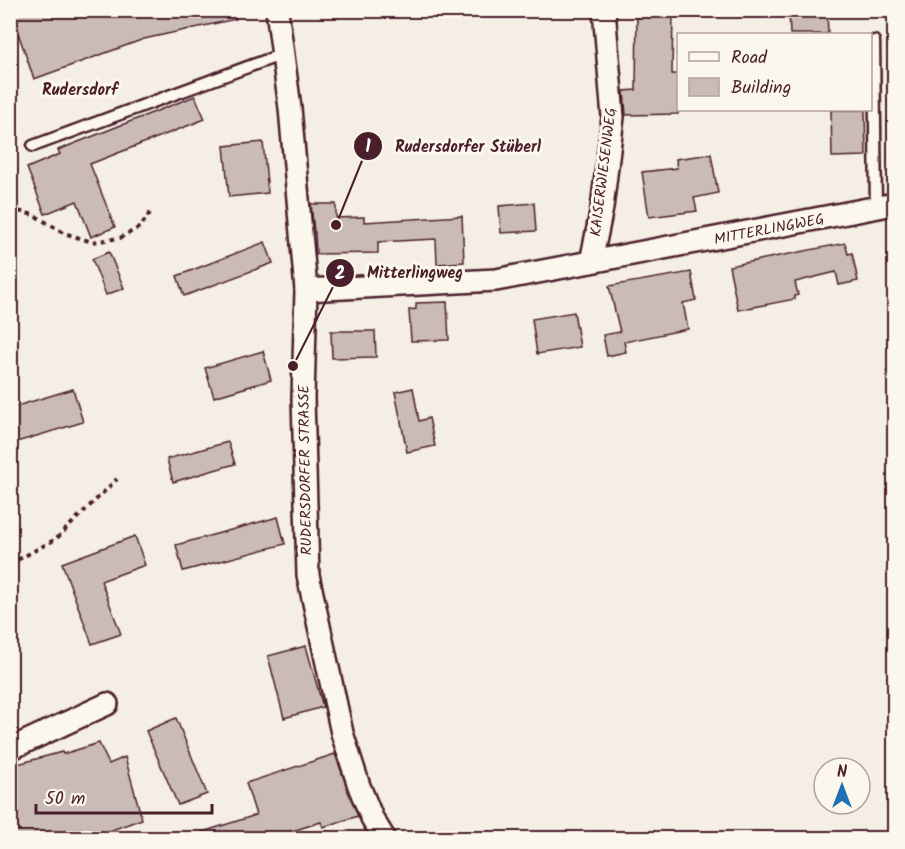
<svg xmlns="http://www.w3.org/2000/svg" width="905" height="849" viewBox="0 0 905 849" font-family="Kalam,sans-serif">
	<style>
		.building { fill: #cabbb6; stroke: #4a1f2b; stroke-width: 1.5 }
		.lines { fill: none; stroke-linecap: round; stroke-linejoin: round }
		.lane-casing { stroke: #4a1f2b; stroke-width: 15 }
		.street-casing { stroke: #4a1f2b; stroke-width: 26 }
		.path { stroke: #4a1f2b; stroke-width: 4; stroke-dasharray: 4.5 4.5; stroke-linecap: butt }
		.lane { stroke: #fbf7ec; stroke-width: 10 }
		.street { stroke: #fbf7ec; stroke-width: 21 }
		.labels { text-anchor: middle; stroke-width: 6; stroke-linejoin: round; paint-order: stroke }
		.street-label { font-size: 15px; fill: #4a1f2b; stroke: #fbf7ec }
		.neighbourhood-label { font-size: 16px; font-weight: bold; fill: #4a1f2b; stroke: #fbf7ec }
		.leader { fill: none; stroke: #4a1f2b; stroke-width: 2 }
		.callout-dot { fill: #4a1f2b; stroke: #fbf7ec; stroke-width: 2 }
		.mark-label { font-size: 18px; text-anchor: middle; font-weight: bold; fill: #fff }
		.callout-label { font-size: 16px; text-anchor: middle; font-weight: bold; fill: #4a1f2b; stroke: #fbf7ec; stroke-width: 6; stroke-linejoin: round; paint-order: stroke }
	</style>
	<rect width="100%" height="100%" fill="#f4eee4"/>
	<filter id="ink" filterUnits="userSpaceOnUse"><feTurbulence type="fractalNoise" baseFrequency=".0167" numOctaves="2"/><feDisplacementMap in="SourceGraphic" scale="12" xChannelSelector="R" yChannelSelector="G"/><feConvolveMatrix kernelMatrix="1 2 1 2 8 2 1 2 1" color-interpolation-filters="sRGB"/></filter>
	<g filter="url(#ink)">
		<g class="building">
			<polygon points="10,10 236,10 236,19 144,39 34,79"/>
			<polygon points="637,10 673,10 672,74 678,74 678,114 626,115 624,91 636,90"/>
			<polygon points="789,10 827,10 828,34 790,34"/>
			<polygon points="195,96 205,119 90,164 115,227 91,237 77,201 45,214 27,168 60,154 58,150"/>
			<polygon points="831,110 865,110 866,156 832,157"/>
			<polygon points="263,142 268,193 229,197 224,146"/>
			<polygon points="711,154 718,193 694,198 697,211 649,217 642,172 677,168 676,159"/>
			<polygon points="534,203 536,231 501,233 499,206"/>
			<polygon points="311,204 336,204 336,218 364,217 364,222 462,216 464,262 437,264 436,239 378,242 378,253 316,254 315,232 314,232"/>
			<polygon points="265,242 273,263 184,296 177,276"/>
			<polygon points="845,243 848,254 852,253 858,281 839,285 836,272 795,282 798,295 795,296 795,299 738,310 729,266"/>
			<polygon points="109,252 124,288 106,295 92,259"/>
			<polygon points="691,272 696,300 683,303 688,329 624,342 626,352 607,356 603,335 620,332 609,286"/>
			<polygon points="447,302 449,340 411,341 409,310 416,309 416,303"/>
			<polygon points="574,312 580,347 537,354 532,319"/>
			<polygon points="331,331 375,331 376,357 332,358"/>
			<polygon points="263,351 271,380 214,397 205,368"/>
			<polygon points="413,388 419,421 429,418 435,446 407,452 395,392"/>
			<polygon points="73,389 83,422 10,444 10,408"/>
			<polygon points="228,442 235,464 173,482 167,459"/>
			<polygon points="278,517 285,544 183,571 176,545"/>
			<polygon points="135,536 145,565 101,581 121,634 92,644 62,563"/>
			<polygon points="306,646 323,707 284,718 268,656"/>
			<polygon points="176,718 207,794 178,805 146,731"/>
			<polygon points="99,743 109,764 125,757 142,819 90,838 10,838 10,766 62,752 63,754"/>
			<polygon points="335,754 358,816 323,827 321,822 270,838 197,838 196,834 256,815 246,783"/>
		</g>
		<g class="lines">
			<g class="lane-casing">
				<g id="lane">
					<polyline points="874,41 876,209"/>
					<polyline points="33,146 283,54"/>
				</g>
			</g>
			<g class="street-casing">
				<g id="street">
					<polyline points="277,10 290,108 306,290 303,398 308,575 342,733 359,786 372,818 384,838"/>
					<polyline points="591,262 602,208 613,117 604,10"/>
					<polyline points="306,290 496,280 894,204"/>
					<polyline points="10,749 107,704"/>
				</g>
			</g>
			<g class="path">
				<polyline points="10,209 34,215 64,233 92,242 120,238 140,227 150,213"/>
				<polyline points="10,564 56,539 117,479"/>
			</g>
			<use href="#lane" class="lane"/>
			<use href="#street" class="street"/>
		</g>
	</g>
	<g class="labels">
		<g class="street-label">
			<text transform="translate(603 172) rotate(-83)" y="5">KAISERWIESENWEG</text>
			<text transform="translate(769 229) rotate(-11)" y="5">MITTERLINGWEG</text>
			<text transform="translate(305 470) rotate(-91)" y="5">RUDERSDORFER STRASSE</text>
		</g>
		<g class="neighbourhood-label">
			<text x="80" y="95">Rudersdorf</text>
		</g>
	</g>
	<path class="leader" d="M336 225L368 146M293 366L340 273"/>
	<g class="callout-dot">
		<circle cx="336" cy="225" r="6"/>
		<circle cx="293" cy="366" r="6"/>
		<circle cx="368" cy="146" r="15"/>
		<circle cx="340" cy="273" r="15"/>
	</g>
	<g class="mark-label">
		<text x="368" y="152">1</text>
		<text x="340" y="279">2</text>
	</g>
	<g class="callout-label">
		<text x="468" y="152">Rudersdorfer Stüberl</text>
		<text x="415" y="278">Mitterlingweg</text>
	</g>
	<rect width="905" height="849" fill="none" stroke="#fbf7ec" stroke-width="36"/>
	<rect x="18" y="18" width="869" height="813" fill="none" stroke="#4a1f2b" stroke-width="2" filter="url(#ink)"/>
	<rect x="677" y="33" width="195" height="78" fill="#fbf7ec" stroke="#b4a19f" stroke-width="1.5"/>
	<rect x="689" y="52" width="30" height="9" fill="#fbf7ec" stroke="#b4a19f" stroke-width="1.5"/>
	<text x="731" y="63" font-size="18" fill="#4a1f2b">Road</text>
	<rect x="689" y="78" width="30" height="18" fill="#cabbb6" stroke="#b4a19f" stroke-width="1.5"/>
	<text x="731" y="93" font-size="18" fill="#4a1f2b">Building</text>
	<g transform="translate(842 786)"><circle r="28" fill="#fbf7ec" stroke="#b4a19f" stroke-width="1.5"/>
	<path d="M0-4.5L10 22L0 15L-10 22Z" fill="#1f6fb2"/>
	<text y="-9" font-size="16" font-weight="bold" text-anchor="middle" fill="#4a1f2b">N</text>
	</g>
	<path d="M36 804v9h176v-9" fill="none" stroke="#4a1f2b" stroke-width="3"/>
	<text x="45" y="804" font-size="18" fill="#4a1f2b" stroke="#fbf7ec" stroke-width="4.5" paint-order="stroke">50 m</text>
</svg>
